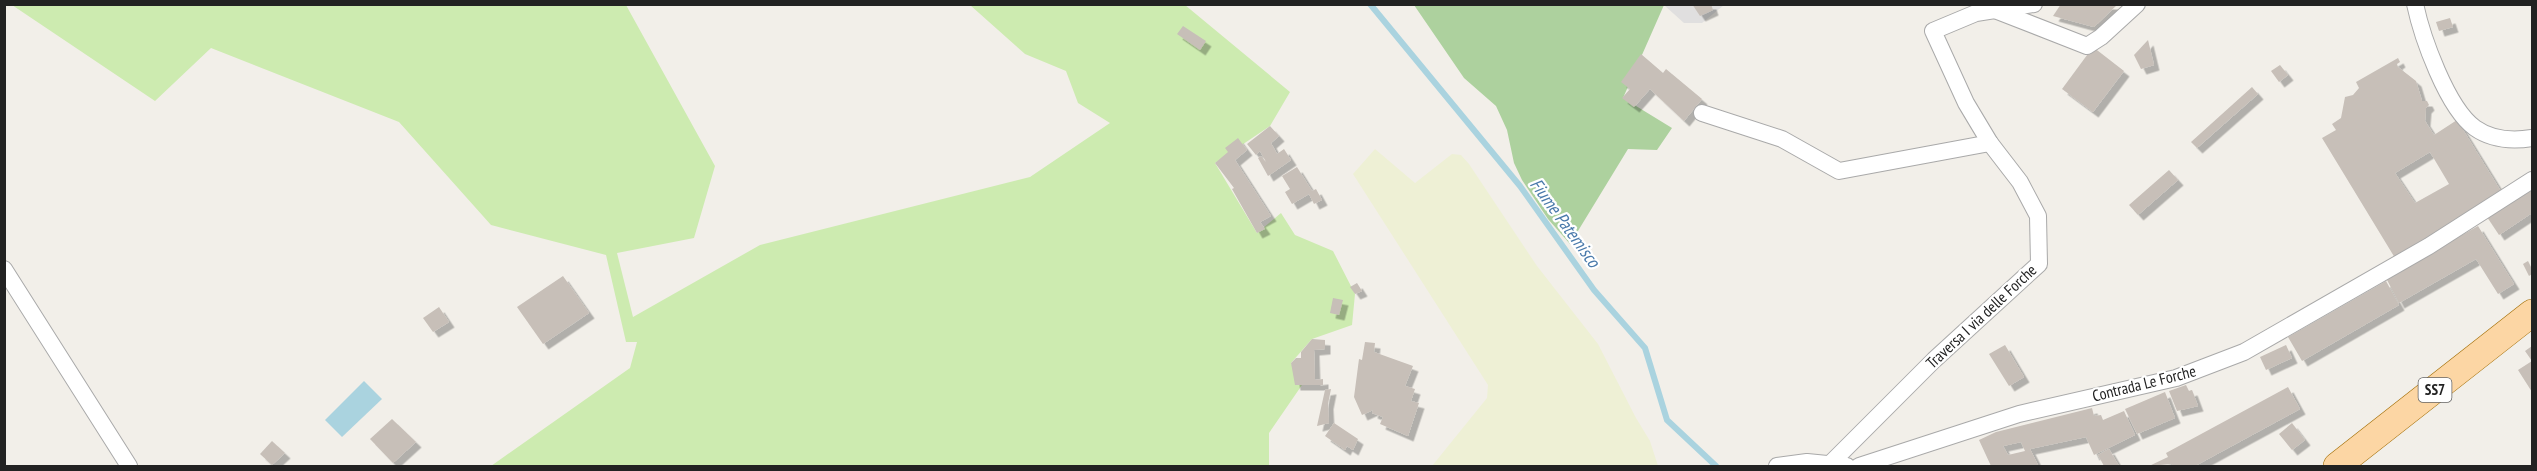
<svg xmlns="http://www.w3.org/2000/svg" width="2537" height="471" viewBox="0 0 2537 471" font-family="'PT Sans Narrow',sans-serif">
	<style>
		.residential { fill: #e0dfdf }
		.farmland { fill: #eef0d5 }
		.grass { fill: #cdebb0 }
		.forest { fill: #add19e }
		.water { fill: #aad3df }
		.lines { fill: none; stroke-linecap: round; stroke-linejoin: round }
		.stream { stroke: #aad3df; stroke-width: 6 }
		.building { fill: #c7bfb8; fill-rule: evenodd; filter: url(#shadow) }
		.street-casing { stroke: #a9a9a9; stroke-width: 18 }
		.primary-casing { stroke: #a06b00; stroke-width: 28 }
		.street { stroke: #fff; stroke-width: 16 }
		.primary { stroke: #fcd6a4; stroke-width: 27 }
		.labels { text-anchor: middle; stroke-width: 4.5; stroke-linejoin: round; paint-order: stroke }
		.shield { fill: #fff; stroke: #646464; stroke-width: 1.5 }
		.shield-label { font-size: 15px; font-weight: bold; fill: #222 }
		.street-label { font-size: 16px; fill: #222; stroke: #fff }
		.water-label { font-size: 18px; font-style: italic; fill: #4a7aab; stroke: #fff }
	</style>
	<defs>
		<filter id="shadow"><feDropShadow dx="5.5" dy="5.5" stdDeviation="0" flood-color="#0004"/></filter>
	</defs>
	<rect width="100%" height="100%" fill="#f2efe9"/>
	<polygon class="residential" points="1664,5 1724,5 1702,23 1684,23"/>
	<polygon class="farmland" points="1375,149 1415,183 1452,154 1461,155 1469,164 1537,266 1598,344 1636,418 1650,441 1658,466 1432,466 1487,398 1488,385 1353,174"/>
	<polygon class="grass" points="12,5 626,5 715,166 694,238 617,253 633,317 760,245 1030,177 1110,123 1078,103 1066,71 1025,54 970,5 1185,5 1290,92 1270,126 1215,163 1257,233 1281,213 1295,235 1333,251 1355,294 1352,325 1312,339 1291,363 1302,385 1269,433 1269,466 491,466 630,368 637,342 626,342 606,255 491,225 399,122 211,48 155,101"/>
	<polygon class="forest" points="1414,5 1664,5 1623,98 1672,128 1657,150 1628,149 1570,244 1548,219 1522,180 1514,163 1507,130 1496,106 1464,78"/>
	<polygon class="water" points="364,381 382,399 342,437 325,420"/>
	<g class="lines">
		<polyline class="stream" points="1370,4 1520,186 1594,290 1645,348 1667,420 1716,466"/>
	</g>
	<g class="building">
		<polygon points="1692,4 1711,4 1713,10 1700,16"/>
		<polygon points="2061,4 2118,4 2094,27 2053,16"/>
		<polygon points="2450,18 2453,27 2439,31 2436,22"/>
		<polygon points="1183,26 1206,41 1200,50 1177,34"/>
		<polygon points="2148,40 2154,65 2141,69 2134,55"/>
		<polygon points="2093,47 2124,71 2093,112 2062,89"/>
		<polygon points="1641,54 1663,73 1666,69 1702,99 1684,121 1650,89 1634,107 1622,98 1630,89 1621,82"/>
		<path d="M2398,58L2400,62L2397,64L2398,67L2416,81L2422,101H2427L2429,105L2426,108L2425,121L2434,135L2457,120L2502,193L2395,258L2322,138L2336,130L2332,124L2341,118L2345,97L2353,95L2359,88L2356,82ZM2430,152L2449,184L2415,203L2395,173Z"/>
		<polygon points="2280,65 2288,75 2279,82 2271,71"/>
		<polygon points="2252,87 2258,94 2197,148 2191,142"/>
		<polygon points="1270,126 1279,136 1271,143 1277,154 1284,149 1291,160 1268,176 1258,158 1261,156 1266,162 1260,151 1256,155 1247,144"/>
		<polygon points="1238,138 1247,150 1235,160 1271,216 1260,222 1265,229 1257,233 1232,189 1234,188 1215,163 1228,152 1225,148"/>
		<polygon points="1297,167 1312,191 1316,189 1322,200 1314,204 1309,194 1292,204 1285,192 1290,189 1282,176"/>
		<polygon points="2169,170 2178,180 2138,215 2129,205"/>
		<polygon points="2532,187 2532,213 2499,235 2487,217"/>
		<polygon points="2478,226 2514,284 2498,294 2476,259 2399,303 2386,278"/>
		<polygon points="2528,261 2532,269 2532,274 2529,276 2523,264"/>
		<polygon points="563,276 589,313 543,344 517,307"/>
		<polygon points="2386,281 2399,305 2302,361 2288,337"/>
		<polygon points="1357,283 1362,291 1355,294 1350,287"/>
		<polygon points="1333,298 1343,300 1339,315 1330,313"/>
		<polygon points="439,307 449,322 433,332 423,318"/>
		<polygon points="1312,339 1325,340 1325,349 1314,350 1315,380 1323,379 1323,385 1295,385 1291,363 1296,358 1301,358 1301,352"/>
		<polygon points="1365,342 1375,343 1374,352 1413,366 1405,386 1415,389 1411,401 1419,403 1408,436 1380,424 1383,417 1372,413 1373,410 1362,415 1354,397 1359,359 1362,360"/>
		<polygon points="2005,345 2024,377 2009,386 1989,354"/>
		<polygon points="2286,345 2292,358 2266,370 2260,357"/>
		<polygon points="2532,346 2532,392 2518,370 2532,361 2525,351"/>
		<polygon points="2186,385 2189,391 2192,390 2198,406 2177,411 2169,391"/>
		<polygon points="2288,387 2300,409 2195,466 2173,466 2172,464 2149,466 2168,457 2166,453"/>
		<polygon points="1331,389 1328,404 1329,423 1317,426 1325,390"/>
		<polygon points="2165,392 2175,418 2137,434 2125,409"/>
		<path d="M2092,408L2094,416L2101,415L2103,420L2124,411L2135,435L2094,455L2086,437L2030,449L2038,465L2033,466H1991L1979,440L1996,432ZM2021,442L2025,451L2008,455L2003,446Z"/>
		<polygon points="392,419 416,442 393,463 370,439"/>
		<polygon points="1334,423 1358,439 1353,450 1347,446 1345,450 1325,436"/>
		<polygon points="2292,423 2305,440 2292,450 2279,434"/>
		<polygon points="272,441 285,453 272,465 260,454"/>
		<polygon points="2109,449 2116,461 2119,466 2104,466 2098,455"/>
	</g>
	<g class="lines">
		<g class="street-casing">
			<g id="street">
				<path d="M2415,4C2422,37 2447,108 2475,128C2492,140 2513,141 2532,138"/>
				<polyline points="1995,10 2087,46 2101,37 2137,4"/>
				<polyline points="1702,113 1782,139 1839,171 1990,143"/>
				<polyline points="4,269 129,466"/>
				<polyline points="1829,465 1934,360 2039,264 2038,216 2020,182 1990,143 1966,103 1933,31 1976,13 2034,4"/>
				<polyline points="1777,466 1807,462 1847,466"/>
				<polyline points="1859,466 2019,414 2176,378 2244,352 2429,246 2532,180"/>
			</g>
		</g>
		<g class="primary-casing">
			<polyline id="primary" points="2337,466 2532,313"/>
		</g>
		<use href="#street" class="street"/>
		<use href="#primary" class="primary"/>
	</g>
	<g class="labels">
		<rect class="shield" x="2418.5" y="378" width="33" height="24" rx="4.5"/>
		<g class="shield-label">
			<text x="2435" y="395">SS7</text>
		</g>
		<g class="street-label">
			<text transform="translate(1981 316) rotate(-43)" y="6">Traversa I via delle Forche</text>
			<text transform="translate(2144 383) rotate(-14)" y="6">Contrada Le Forche</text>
		</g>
		<g class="water-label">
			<text transform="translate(1565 223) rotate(54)" y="6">Fiume Patemisco</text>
		</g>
	</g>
	<rect width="2537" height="471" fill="none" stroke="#222222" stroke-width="12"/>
</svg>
